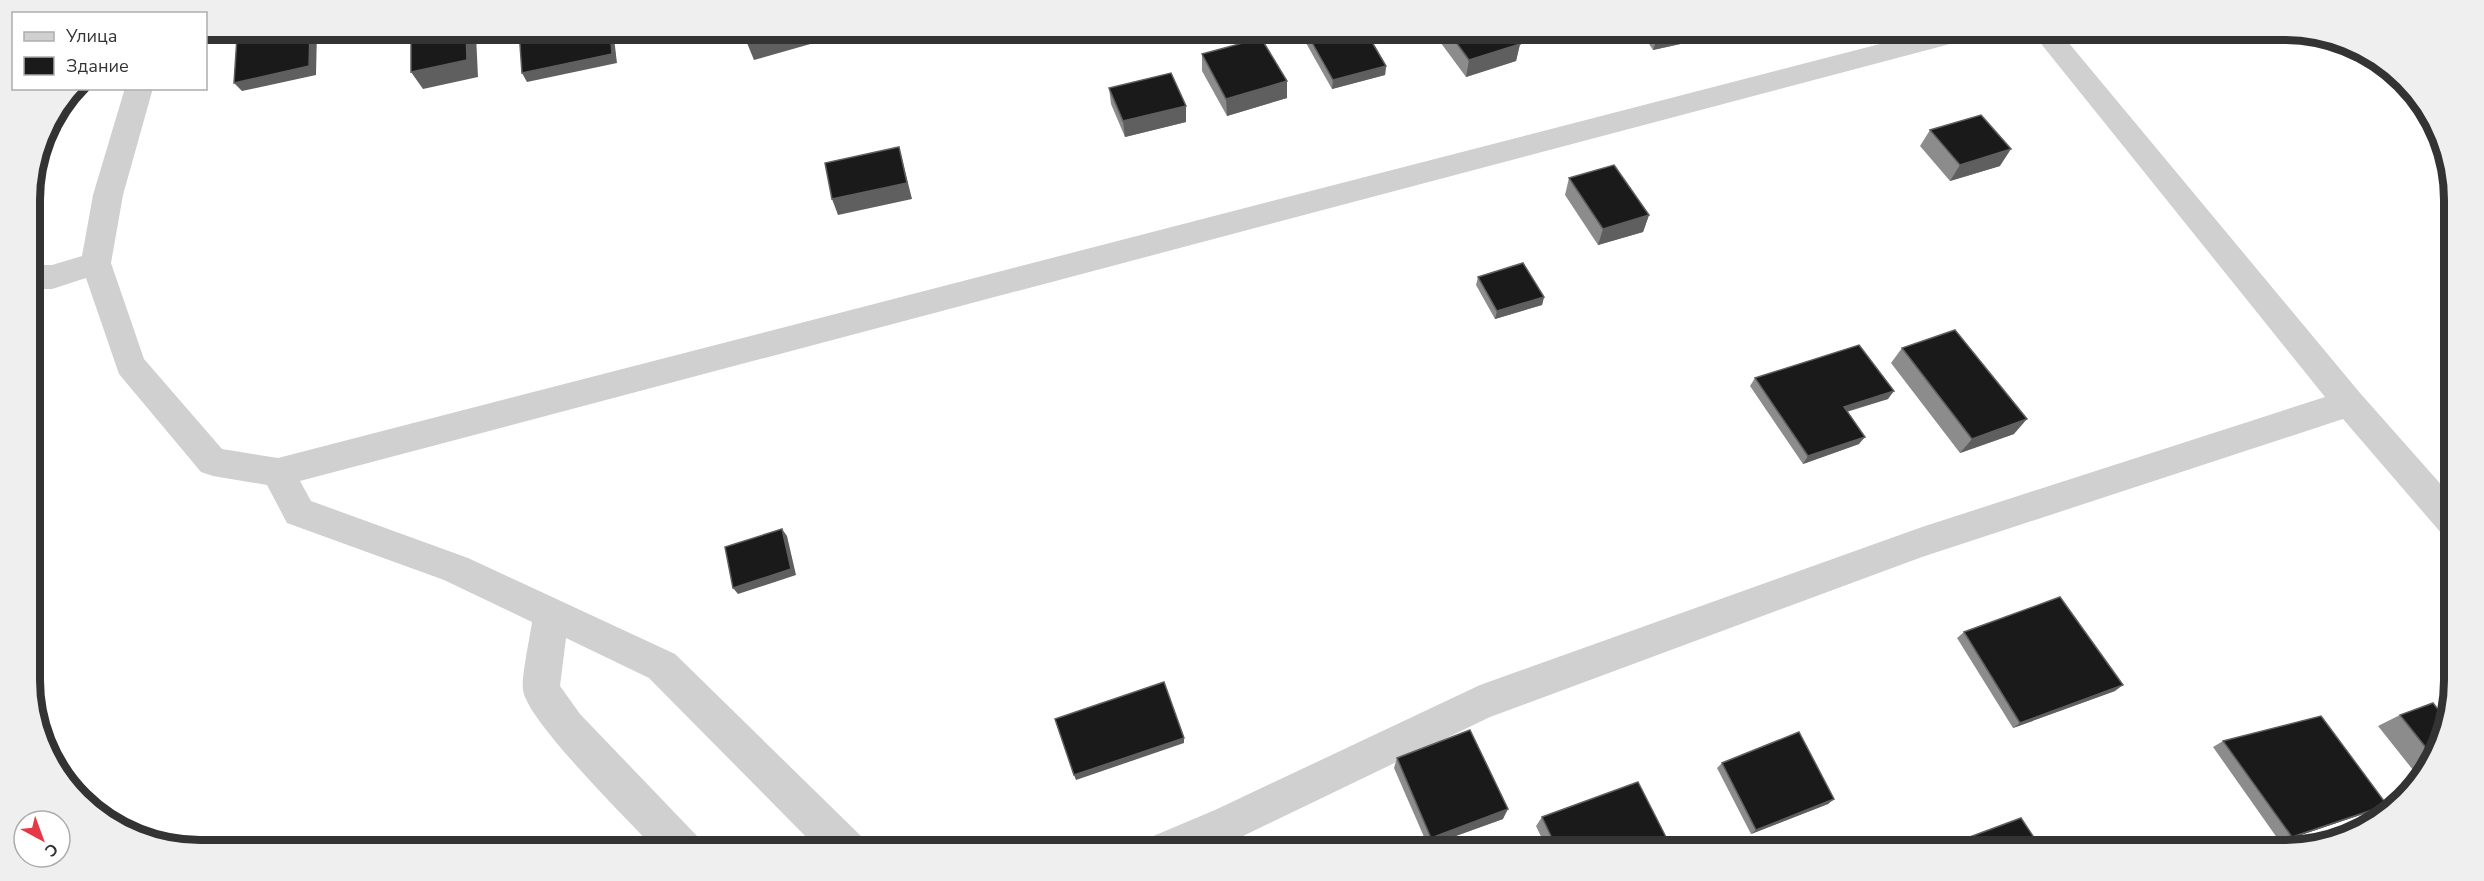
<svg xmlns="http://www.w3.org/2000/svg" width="2484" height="881" viewBox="0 0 2484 881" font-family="'Nunito Sans',sans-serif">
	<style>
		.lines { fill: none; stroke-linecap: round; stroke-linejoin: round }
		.minor { fill: #d0d0d0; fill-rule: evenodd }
		.wall { fill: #8c8c8c }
		.shaded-wall { fill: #5f5f5f }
		.building { fill: #1a1a1a; stroke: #5f5f5f; stroke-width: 1.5 }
		.rim { fill: none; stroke: #333; stroke-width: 8 }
	</style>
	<rect width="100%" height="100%" fill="#fff"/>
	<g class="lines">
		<g class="minor">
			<path d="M1934,30H1982L1978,36L1969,39L300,481L311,501L468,558L675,654L862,837L868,851H820L649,678L566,638L560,686L580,714L698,837L704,851H657C631,823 527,721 523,690C521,678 530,637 532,622L444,580L287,523L267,485L213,476L201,472L119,374L86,278L52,289H31V265H52L82,256L93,195L125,88H153L123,195L111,263L144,359L222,449L278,458Z"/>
			<polygon points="2030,30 2058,30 2360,393 2453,498 2454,538 2442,534 2343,419 1922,557 1490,717 1212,851 1145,851 1151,837 1215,810 1480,685 1922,527 2325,397"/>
		</g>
	</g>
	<g class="wall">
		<polygon points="1303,30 1365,30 1386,66 1385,75 1332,89 1302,36"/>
		<polygon points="1436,30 1509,30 1520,44 1516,61 1466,77 1435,35"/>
		<polygon points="1640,30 1698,30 1694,41 1653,50"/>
		<polygon points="1202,54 1287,81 1287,98 1227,116 1202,71"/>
		<polygon points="1109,88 1186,106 1186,122 1125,137 1111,104"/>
		<polygon points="1930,130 2000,166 1950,181 1920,146"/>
		<polygon points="1569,178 1649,215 1643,232 1598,245 1565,195"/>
		<polygon points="1478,277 1544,297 1542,305 1495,319 1476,285"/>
		<polygon points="1902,348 2014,434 1960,453 1891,363"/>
		<polygon points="1755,378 1888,399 1847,412 1859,444 1803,464 1750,386"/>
		<polygon points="1964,632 2115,691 2013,728 1957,638"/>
		<polygon points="2400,715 2445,735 2417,775 2378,726"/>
		<polygon points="2223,741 2375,810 2280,842 2213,747"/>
		<polygon points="1397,758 1503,819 1428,846 1394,768"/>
		<polygon points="1722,763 1834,799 1828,804 1751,834 1717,768"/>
		<polygon points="1542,817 1662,851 1548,851 1536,826"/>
	</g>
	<g class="shaded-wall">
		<polygon points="310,30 316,30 317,31 316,75 242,91 234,83"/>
		<polygon points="466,30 474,30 476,35 478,77 423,89 411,72"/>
		<polygon points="610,30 613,30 617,63 527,82 522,73"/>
		<polygon points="793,30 809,30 814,43 754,60 747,43"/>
		<polygon points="1671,30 1698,30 1694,41 1653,50 1659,33"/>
		<polygon points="1520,44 1516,61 1466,77 1469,60"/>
		<polygon points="1386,66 1385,75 1332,89 1333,80"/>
		<polygon points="1287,81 1287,98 1227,116 1226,99"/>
		<polygon points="1186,106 1186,122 1125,137 1123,121"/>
		<polygon points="899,147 912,199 838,215 832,199"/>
		<polygon points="2011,149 2000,166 1950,181 1960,165"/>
		<polygon points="1649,215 1643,232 1598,245 1603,229"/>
		<polygon points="1544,297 1542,305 1495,319 1497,311"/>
		<polygon points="1894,391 1888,399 1838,414 1844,407"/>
		<polygon points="2027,419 2014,434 1960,453 1972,439"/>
		<polygon points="1865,437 1859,444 1803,464 1808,456"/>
		<polygon points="782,529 787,536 796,575 738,594 733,588"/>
		<polygon points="2123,685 2115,691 2013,728 2020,723"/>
		<polygon points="1184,738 1184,743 1076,780 1074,775"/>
		<polygon points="1834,799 1828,804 1751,834 1756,830"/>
		<polygon points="2387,805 2375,810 2280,842 2292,837"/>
		<polygon points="1508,809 1503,819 1428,846 1431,838"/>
		<polygon points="1669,843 1662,851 1650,851"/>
	</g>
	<g class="building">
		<polygon points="272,30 310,30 309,66 234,83 237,37"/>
		<polygon points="411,30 466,30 467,60 411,72"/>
		<polygon points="519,30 610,30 612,54 522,73"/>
		<polygon points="743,30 793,30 747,43"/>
		<polygon points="1305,30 1365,30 1386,66 1333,80"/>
		<polygon points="1447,30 1509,30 1520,44 1469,60"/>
		<polygon points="1657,30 1671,30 1659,33"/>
		<polygon points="1261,38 1287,81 1226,99 1202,54"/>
		<polygon points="1171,73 1186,106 1123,121 1109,88"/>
		<polygon points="1981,115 2011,149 1960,165 1930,130"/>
		<polygon points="899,147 907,183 832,199 825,163"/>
		<polygon points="1614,165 1649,215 1603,229 1569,178"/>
		<polygon points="1523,263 1544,297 1497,311 1478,277"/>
		<polygon points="1955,330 2027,419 1972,439 1902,348"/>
		<polygon points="1859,345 1894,391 1844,407 1865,437 1808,456 1755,378"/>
		<polygon points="782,529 791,569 733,588 725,547"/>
		<polygon points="2060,597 2123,685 2020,723 1964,632"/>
		<polygon points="1164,682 1184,738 1074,775 1055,719"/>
		<polygon points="2433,703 2447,721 2445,735 2431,754 2400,715"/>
		<polygon points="2321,716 2387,805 2292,837 2223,741"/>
		<polygon points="1470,730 1508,809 1431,838 1397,758"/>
		<polygon points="1799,732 1834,799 1756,830 1722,763"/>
		<polygon points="1638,782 1669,843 1650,851 1558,851 1542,817"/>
		<polygon points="2021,818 2043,851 1932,851"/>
	</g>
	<path d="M0 0H2484V881H0ZM200 40H2284A160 160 0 0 1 2444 200V680A160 160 0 0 1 2284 840H200A160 160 0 0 1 40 680V200A160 160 0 0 1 200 40Z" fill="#efefef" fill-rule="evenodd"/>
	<path class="rim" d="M200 40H2284A160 160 0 0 1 2444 200V680A160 160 0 0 1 2284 840H200A160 160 0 0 1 40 680V200A160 160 0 0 1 200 40Z"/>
	<rect x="12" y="12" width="195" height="78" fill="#ffffff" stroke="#adadad" stroke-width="1.5"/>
	<rect x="24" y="32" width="30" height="9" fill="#d0d0d0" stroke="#adadad" stroke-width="1.5"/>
	<text x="66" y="42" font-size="18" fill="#333333">Улица</text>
	<rect x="24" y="57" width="30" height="18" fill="#1a1a1a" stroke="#adadad" stroke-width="1.5"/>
	<text x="66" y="72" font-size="18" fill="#333333">Здание</text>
	<g transform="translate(42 839) rotate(139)"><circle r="28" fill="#ffffff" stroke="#adadad" stroke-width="1.5"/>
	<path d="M0-4.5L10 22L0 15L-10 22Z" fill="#e63946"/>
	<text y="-9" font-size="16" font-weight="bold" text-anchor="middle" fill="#333333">С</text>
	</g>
</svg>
